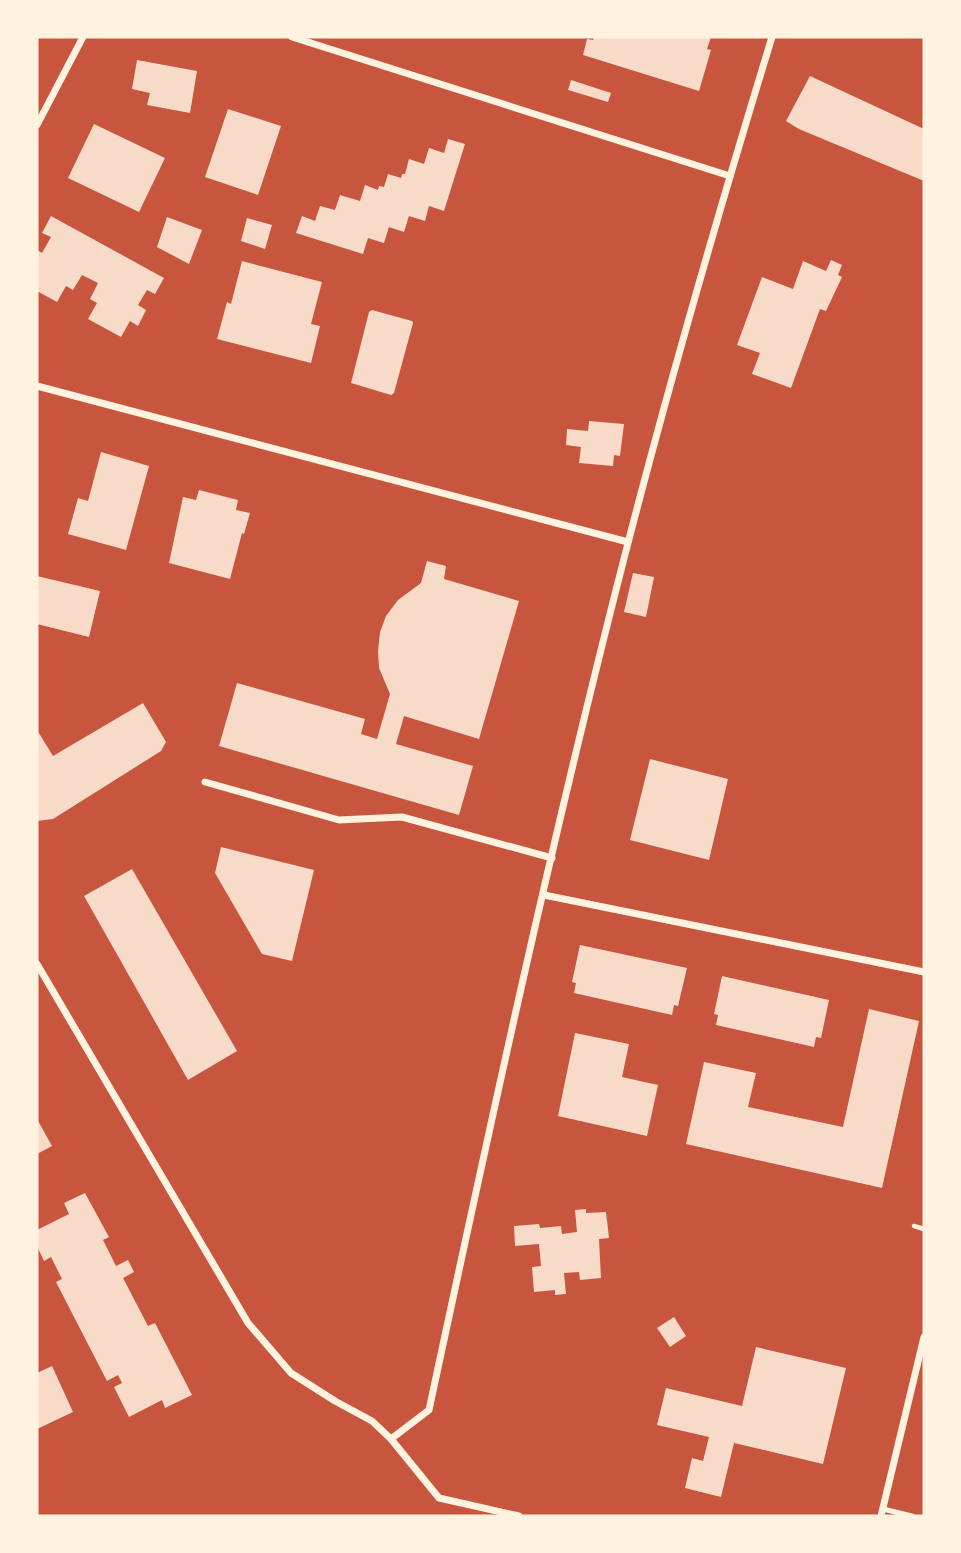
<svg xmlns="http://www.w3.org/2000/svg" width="961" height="1553" viewBox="0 0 961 1553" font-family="Quicksand,sans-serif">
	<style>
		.building { fill: #f7dbc8 }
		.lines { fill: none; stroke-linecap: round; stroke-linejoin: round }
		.path { stroke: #fff3e0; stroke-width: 4.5 }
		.service { stroke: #fff3e0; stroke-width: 5 }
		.minor { stroke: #fff3e0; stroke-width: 7 }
	</style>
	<rect width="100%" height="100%" fill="#c8553d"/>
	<g class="building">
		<polygon points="594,37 711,37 707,49 711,50 699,91 583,55 587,39 593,40"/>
		<polygon points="137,60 197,71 190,113 147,105 150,93 132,89"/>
		<polygon points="810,76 924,129 924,181 799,129 786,121"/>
		<polygon points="571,80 611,93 608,102 568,90"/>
		<polygon points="228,109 281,126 258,195 205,177"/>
		<polygon points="94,124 165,158 139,212 68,178"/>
		<polygon points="448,139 465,144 444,211 429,206 425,221 409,216 404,232 389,227 384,243 368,238 363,254 296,233 302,216 315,221 320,206 335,210 340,195 360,201 365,185 378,190 379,186 384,187 388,174 401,178 402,174 405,174 409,159 424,164 429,148 444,153"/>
		<polygon points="51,216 164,278 155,294 147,290 138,305 146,310 138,326 130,321 121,337 88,319 97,303 90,299 98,283 82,275 73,290 66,286 57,302 37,291 37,250 42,253 51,237 42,233"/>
		<polygon points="167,217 202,230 189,264 157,247"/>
		<polygon points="247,218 272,225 265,249 241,241"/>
		<polygon points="831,260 842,265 838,275 842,277 826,311 820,309 791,388 752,374 760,353 737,345 762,277 793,289 803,261 826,271"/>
		<polygon points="242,261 322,282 311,324 320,326 311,363 217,339 227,302 231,304"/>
		<polygon points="372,310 412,321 413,323 394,393 391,395 351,383 369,312"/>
		<polygon points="589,421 624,424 620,456 614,455 613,466 579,463 581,447 566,445 567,429 588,431"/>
		<polygon points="101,452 149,466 126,550 68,534 78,498 88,501"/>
		<polygon points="199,490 238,500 236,510 250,513 244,534 242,533 230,579 169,563 183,497 196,500"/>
		<polygon points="427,561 446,566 444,579 519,601 479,739 404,716 396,744 473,766 459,815 219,746 237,683 365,719 361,734 377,739 390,694 379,668 378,651 380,632 386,616 398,600 421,583"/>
		<polygon points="633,573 654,577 646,617 624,612"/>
		<polygon points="37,576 100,591 89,637 37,624"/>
		<polygon points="143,703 166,742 161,751 53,819 37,821 37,730 53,756"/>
		<polygon points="650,759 728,779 709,860 630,840"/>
		<polygon points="221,847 314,870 292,961 262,954 215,873"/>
		<polygon points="132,869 237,1051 188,1080 84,896"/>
		<polygon points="580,945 687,968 678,1006 674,1005 672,1015 574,993 576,983 572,982"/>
		<polygon points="722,976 829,1000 821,1038 816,1037 814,1047 716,1025 718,1015 714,1014"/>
		<polygon points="869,1009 919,1021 882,1188 686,1144 704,1062 756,1073 748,1107 843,1127"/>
		<polygon points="575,1033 629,1044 622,1077 658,1085 647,1136 558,1116"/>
		<polygon points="37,1119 52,1146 37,1154"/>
		<polygon points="85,1193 109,1237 103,1240 116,1266 128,1260 134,1272 123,1278 148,1326 155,1323 192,1395 165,1408 162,1400 129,1417 114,1387 122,1383 118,1375 107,1381 56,1282 62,1279 51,1257 44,1261 37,1246 37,1230 69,1214 64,1203"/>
		<polygon points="586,1209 586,1213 606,1212 609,1238 599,1239 601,1278 580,1280 579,1272 564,1273 566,1294 555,1295 555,1290 534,1292 532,1267 541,1266 539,1244 515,1246 514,1226 539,1224 540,1228 561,1226 562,1234 577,1232 575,1210"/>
		<polygon points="674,1317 686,1336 670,1347 657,1328"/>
		<polygon points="756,1347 846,1368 823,1464 734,1443 721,1497 685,1488 692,1458 703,1461 709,1437 657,1425 666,1388 742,1406"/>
		<polygon points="52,1366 73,1412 37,1429 37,1373"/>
	</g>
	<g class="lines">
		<polyline class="path" points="914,1226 924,1229"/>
		<polyline class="service" points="883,1509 912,1516"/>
		<g class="minor">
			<polyline points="292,37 730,176"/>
			<polyline points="37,125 83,37"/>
			<polyline points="37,386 628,542"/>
			<polyline points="205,782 339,820 402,817 552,858"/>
			<polyline points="544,895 924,972"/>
			<polyline points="37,964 248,1323 291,1373 335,1401 372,1421 391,1439"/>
			<path d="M519,1516L439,1498L391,1439L429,1410C491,1120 554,830 628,543C672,373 721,204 772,37"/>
			<polyline points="881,1516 924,1337"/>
		</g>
	</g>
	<rect width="961" height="1553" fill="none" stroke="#fff3e0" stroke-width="77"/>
</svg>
